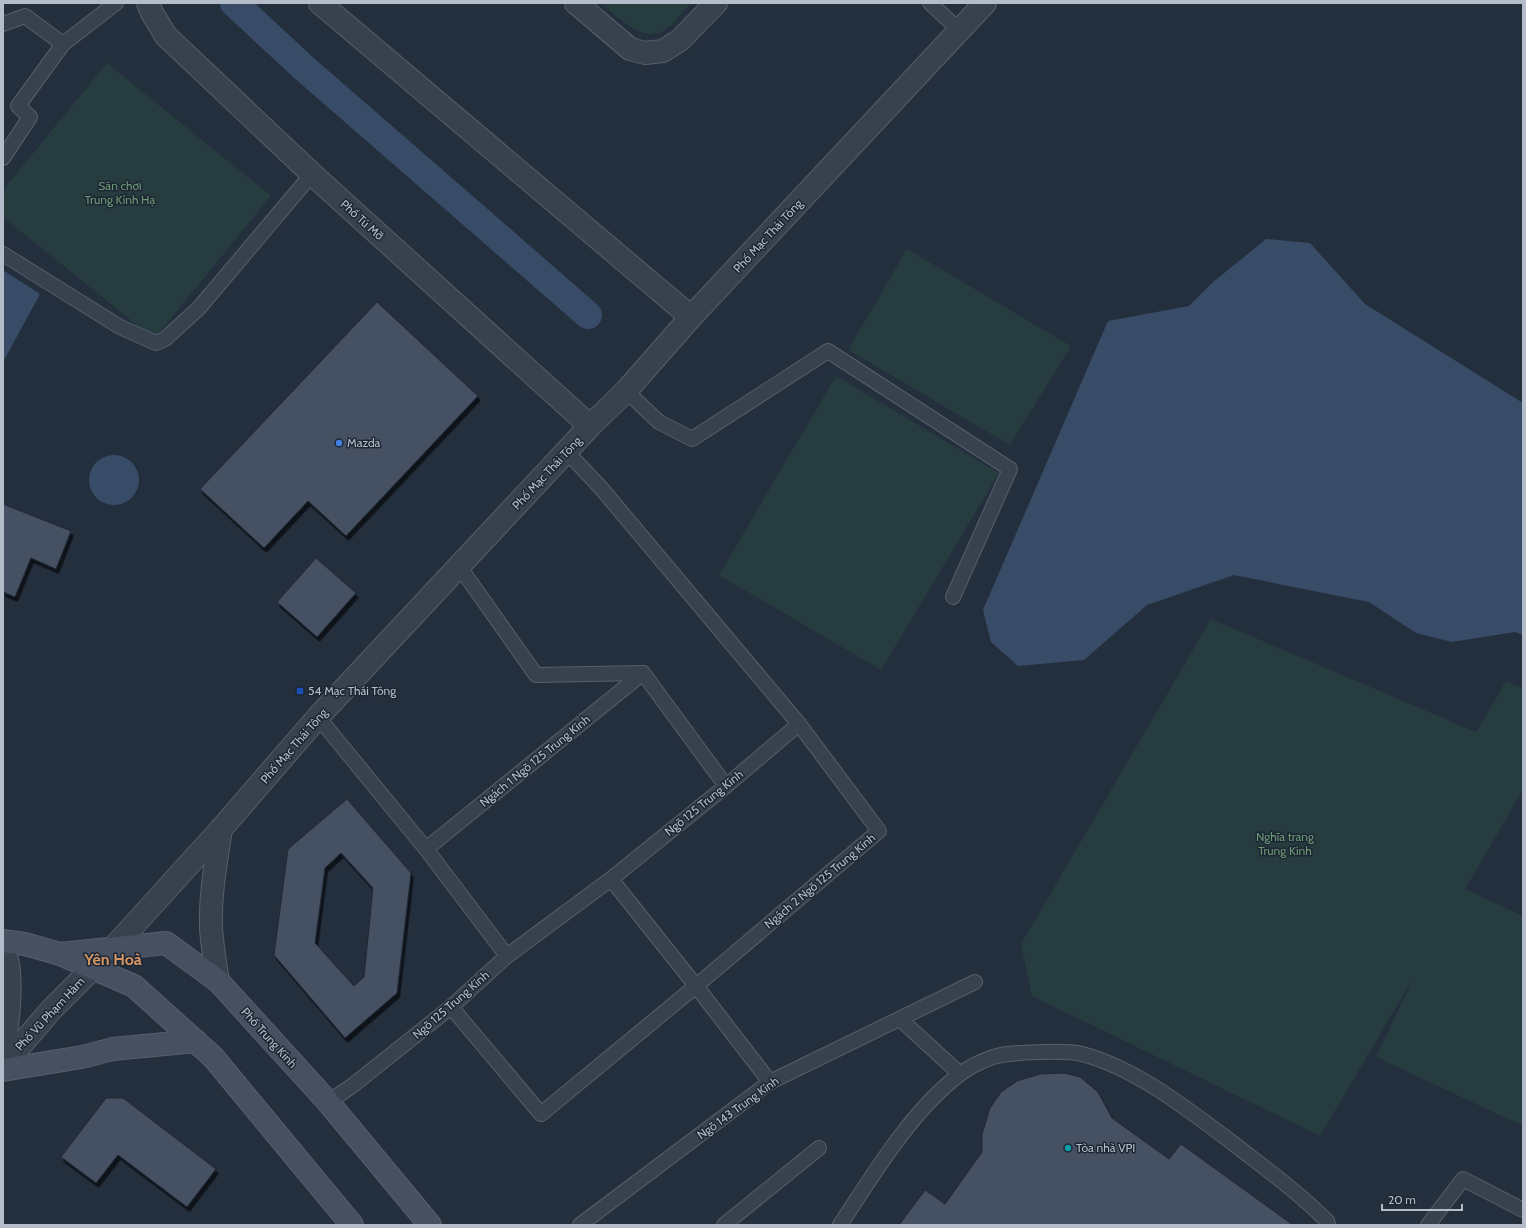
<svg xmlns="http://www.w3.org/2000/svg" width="1526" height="1228" viewBox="0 0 1526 1228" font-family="Cabin,sans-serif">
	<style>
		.green { fill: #263c3f }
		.water { fill: #394c67 }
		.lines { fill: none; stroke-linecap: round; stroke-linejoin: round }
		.canal { stroke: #394c67; stroke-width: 28 }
		.building { fill: #455162; stroke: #1f2835; fill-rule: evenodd; filter: url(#shadow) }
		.service-casing { stroke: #565f6c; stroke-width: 16 }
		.minor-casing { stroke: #565f6c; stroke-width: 24 }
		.tertiary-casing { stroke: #565f6c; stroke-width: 24 }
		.secondary-casing { stroke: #565f6c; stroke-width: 24 }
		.service { stroke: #38414e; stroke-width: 14 }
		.minor { stroke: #38414e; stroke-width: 22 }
		.tertiary { stroke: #38414e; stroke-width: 22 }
		.secondary { stroke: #465061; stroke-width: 22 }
		.shop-dot { fill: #3f7fe0; stroke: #1d2633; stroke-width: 1.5 }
		.transit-dot { fill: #1a4fb4; stroke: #1d2633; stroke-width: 1.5 }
		.culture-dot { fill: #0f9aa8; stroke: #1d2633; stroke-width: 1.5 }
		.labels { text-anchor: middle; stroke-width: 3; stroke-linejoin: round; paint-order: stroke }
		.park-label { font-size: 12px; fill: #6b9a76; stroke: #1d2633 }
		.street-label { font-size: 12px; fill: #b4bcc9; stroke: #1d2633 }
		.poi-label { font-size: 12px; fill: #b4bcc9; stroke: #1d2633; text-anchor: start }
		.district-label { font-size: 16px; font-weight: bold; fill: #d59563; stroke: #1d2633 }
	</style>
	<defs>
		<filter id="shadow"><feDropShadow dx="2.5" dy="4.5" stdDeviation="0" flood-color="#0009"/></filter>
	</defs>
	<rect width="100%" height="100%" fill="#242f3e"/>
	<g class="green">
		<path d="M601,3H691C683,11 675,24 665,30C642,44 617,17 601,3Z"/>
		<polygon points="107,63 271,196 154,339 3,217 3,190"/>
		<polygon points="907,249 1071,346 1010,445 848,350"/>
		<polygon points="836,376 999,473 881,670 719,575"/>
		<polygon points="1211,619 1476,732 1506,681 1523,688 1523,790 1465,889 1523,916 1523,1126 1376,1057 1414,977 1320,1136 1032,996 1021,944"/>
	</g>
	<g class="water">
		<polygon points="1266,239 1310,243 1365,304 1523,403 1523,635 1515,632 1452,642 1416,633 1369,602 1234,575 1147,605 1084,660 1018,666 991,642 983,610 1108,321 1189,306 1212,283"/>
		<polygon points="3,270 40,294 3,362"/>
		<circle cx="114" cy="480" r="25"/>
	</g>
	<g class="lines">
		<polyline class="canal" points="234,3 304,68 588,315"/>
	</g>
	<g class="building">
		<polygon points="377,302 478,396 346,536 308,501 264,548 200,489"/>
		<polygon points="3,504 71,531 56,569 31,558 15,597 3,592"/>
		<polygon points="316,558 356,593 317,637 277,602"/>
		<path d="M347,799L411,873L397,993L345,1038L274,955L288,849ZM341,853L373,888L364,977L354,986L315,943L325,868Z"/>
		<polygon points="1064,1073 1080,1077 1098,1092 1112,1118 1169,1159 1181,1144 1293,1225 899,1225 925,1190 945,1204 982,1152 982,1134 990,1108 1001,1092 1017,1081 1040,1074"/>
		<polygon points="106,1098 123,1098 216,1169 187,1207 118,1155 96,1183 61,1157"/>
	</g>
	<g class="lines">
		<g class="service-casing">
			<g id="service">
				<polyline points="930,3 959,30"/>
				<polyline points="3,24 25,16 63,44"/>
				<polyline points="3,158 30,117 18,106 63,44 116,3"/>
				<polyline points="3,254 120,327 156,343 165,339 199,308 312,174"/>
				<polyline points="626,391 659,422 692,439 828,351 1010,469 953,597"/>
				<polyline points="567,452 601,488 799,724 879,831 696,986 611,879"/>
				<polyline points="459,566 536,675 643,673 726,786"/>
				<polyline points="318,717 426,849 507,956"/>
				<polyline points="426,849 643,673"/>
				<polyline points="451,1007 541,1114 696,986 770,1082"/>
				<polyline points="900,1019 960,1074"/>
				<polyline points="328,1102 352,1086 451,1007 507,956 611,879 726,786 799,724"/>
				<polyline points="580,1225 770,1082 975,982"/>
				<polyline points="724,1225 819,1148"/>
				<path d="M840,1225C873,1175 911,1111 960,1074C968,1068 982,1061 993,1057C1008,1052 1066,1050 1082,1054C1136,1068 1190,1111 1234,1144C1266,1169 1298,1192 1327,1221L1328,1225"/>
				<polyline points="1428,1225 1463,1179 1523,1210"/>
			</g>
		</g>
		<g class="minor-casing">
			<g id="minor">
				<polyline points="148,3 152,13 166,36 312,174 590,426"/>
				<polyline points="320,3 691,317"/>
				<polyline points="576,3 630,49 645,53 663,51 680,40 716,3"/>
			</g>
		</g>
		<g class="tertiary-casing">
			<g id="tertiary">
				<path d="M3,949C15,969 8,1027 3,1050"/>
				<path d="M218,981C215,963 212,945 211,927C210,894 216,862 221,829"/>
				<polyline points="3,1066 51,1010 114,947 221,829 318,717 590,426 626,391 691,317 985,3"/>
			</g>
		</g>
		<g class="secondary-casing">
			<g id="secondary">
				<polyline points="3,941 25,944 60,954 134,986 213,1057 352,1225"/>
				<polyline points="60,954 166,943 218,981 328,1102 430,1225"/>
				<polyline points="3,1070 82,1057 113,1049 196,1041"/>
			</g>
		</g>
		<use href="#service" class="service"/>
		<use href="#minor" class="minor"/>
		<use href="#tertiary" class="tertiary"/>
		<use href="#secondary" class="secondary"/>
	</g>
	<circle class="shop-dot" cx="339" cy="443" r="4"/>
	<rect class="transit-dot" x="296" y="687" width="8" height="8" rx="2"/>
	<circle class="culture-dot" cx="1068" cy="1148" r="4"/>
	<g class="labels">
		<g class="park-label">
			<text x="120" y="190">Sân chơi<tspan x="120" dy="14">Trung Kính Hạ</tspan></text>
			<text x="1285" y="841">Nghĩa trang<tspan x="1285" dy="14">Trung Kính</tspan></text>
		</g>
		<g class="street-label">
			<text transform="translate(362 220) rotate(42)" y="4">Phố Tú Mỡ</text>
			<text transform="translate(768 236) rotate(-47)" y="4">Phố Mạc Thái Tông</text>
			<text transform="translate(547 473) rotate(-47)" y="4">Phố Mạc Thái Tông</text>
			<text transform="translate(294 746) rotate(-49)" y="4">Phố Mạc Thái Tông</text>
			<text transform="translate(535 761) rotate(-39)" y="4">Ngách 1 Ngõ 125 Trung Kính</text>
			<text transform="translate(704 803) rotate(-39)" y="4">Ngõ 125 Trung Kính</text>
			<text transform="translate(820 881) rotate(-40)" y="4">Ngách 2 Ngõ 125 Trung Kính</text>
			<text transform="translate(451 1005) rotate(-41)" y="4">Ngõ 125 Trung Kính</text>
			<text transform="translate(50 1014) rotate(-47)" y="4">Phố Vũ Phạm Hàm</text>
			<text transform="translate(269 1038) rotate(48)" y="4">Phố Trung Kính</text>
			<text transform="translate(738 1108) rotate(-36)" y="4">Ngõ 143 Trung Kính</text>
		</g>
		<g class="poi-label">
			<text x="347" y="447">Mazda</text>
			<text x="308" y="695">54 Mạc Thái Tông</text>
			<text x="1076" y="1152">Tòa nhà VPI</text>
		</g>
		<g class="district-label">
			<text x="113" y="965">Yên Hoà</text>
		</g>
	</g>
	<rect width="1526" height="1228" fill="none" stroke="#b4bcc9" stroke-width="8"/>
	<path d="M1382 1204v6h80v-6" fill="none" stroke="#b4bcc9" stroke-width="2"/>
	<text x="1388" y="1204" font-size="12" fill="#b4bcc9" stroke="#1d2633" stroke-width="3" paint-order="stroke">20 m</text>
</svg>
